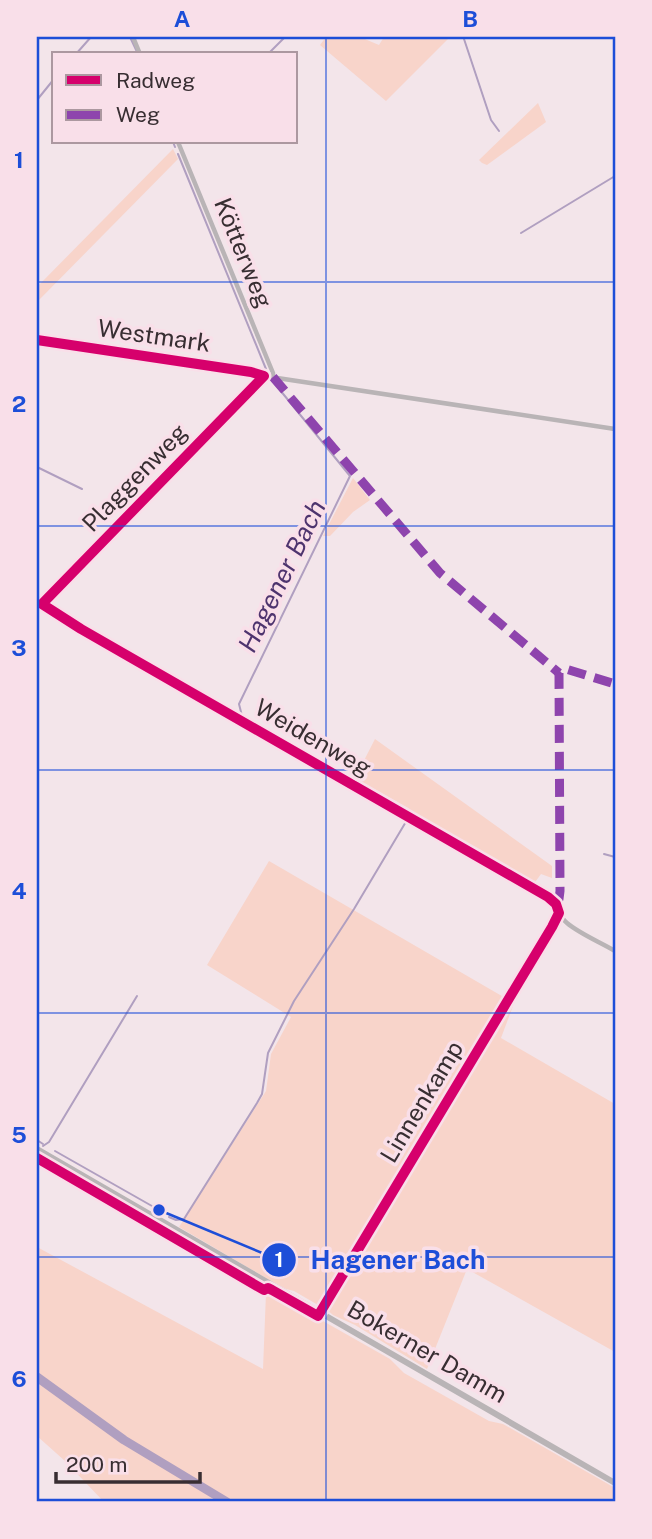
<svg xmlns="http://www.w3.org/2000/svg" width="652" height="1539" viewBox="0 0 652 1539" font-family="'Public Sans',sans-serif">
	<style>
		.green { fill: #f8d4ca }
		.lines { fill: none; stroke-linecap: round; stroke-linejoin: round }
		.stream { stroke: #b09fc0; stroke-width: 2 }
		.river { stroke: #b09fc0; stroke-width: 9 }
		.street { stroke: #b9b4b6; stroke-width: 4.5 }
		.secondary { stroke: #b9b4b6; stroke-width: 6 }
		.quiet { stroke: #8e44ad; stroke-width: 9; stroke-dasharray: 18 9; stroke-linecap: butt }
		.cycleway-casing { stroke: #f9dfe9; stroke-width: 15 }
		.cycleway { stroke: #d6006c; stroke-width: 10 }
		.grid { fill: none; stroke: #1d4ed8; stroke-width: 2; stroke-opacity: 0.55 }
		.labels { text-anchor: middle; stroke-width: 7; stroke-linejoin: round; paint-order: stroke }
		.street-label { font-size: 24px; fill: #382e32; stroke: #f9dfe9 }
		.water-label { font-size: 26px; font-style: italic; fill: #4e346e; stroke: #f9dfe9 }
		.leader { fill: none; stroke: #1d4ed8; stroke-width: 2.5 }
		.callout-dot { fill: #1d4ed8; stroke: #f9dfe9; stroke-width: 2.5 }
		.mark-label { font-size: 21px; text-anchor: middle; font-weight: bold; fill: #fff }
		.callout-label { font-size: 26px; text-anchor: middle; font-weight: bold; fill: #1d4ed8; stroke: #f9dfe9; stroke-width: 7; stroke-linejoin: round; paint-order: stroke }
		.neatline { fill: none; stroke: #1d4ed8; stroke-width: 2.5 }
		.grid-label { font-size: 23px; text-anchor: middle; font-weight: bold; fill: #1d4ed8 }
	</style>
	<rect width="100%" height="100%" fill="#f3e5ea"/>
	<g class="green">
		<polygon points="326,37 360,37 379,45 384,37 450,37 386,101 320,45"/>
		<polygon points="538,103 546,122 487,165 482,163 479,160"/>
		<polygon points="173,149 178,159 37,302 37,287"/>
		<polygon points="353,478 370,500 353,512 330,536 323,536"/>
		<polygon points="375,739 552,866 552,878 541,874 533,885 416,817 408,808 355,778"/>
		<polygon points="269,861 507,999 322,1303 318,1305 294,1291 286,1289 266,1278 179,1227 266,1091 271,1054 291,1017 207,965"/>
		<polygon points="509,1004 513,1006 501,1038 615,1104 615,1352 467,1269 427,1369 355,1325 333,1315 325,1308"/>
		<polygon points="37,1247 263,1369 266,1293 270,1291 390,1359 404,1373 489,1421 503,1424 615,1488 615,1502 104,1502 65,1461 37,1436"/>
	</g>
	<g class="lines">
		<g class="stream">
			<polyline points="130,37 138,54"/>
			<polyline points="464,39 491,120 499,131"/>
			<polyline points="76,54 91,37"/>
			<polyline points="268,54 285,37"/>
			<polyline points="37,100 54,79"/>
			<polyline points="173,142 175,147"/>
			<polyline points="178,154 266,369"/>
			<polyline points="521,233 615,176"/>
			<polyline points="271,379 350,476 239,704 242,716 327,764"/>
			<polyline points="37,467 82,489"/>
			<polyline points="334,768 410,813"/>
			<polyline points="604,854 615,857"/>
			<polyline points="37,1140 43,1144"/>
			<polyline points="43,1146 49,1142 137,996"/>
			<polyline points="55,1151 159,1210"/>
			<polyline points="169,1217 176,1220 184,1219 257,1103 262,1094 268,1053 294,1001 354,909 407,820"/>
		</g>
		<polyline class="river" points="37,1377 124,1440 227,1502"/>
		<g class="street">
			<polyline points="133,37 140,54"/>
			<polyline points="178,142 273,373 273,377"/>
			<polyline points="37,340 251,372 264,376 615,429"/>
			<path d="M42,604L81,629L548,897C559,905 557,915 567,923C580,934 600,942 615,951"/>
			<polyline points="37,609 264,376"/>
			<polyline points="320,1312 552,927 558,913"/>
		</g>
		<polyline class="secondary" points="37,1149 615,1483"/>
		<g class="quiet">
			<polyline points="273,377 440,573 559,673"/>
			<polyline points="556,904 559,899 560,891 559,673 563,669 566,669 615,684"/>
		</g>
		<g class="cycleway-casing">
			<polyline id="cycleway" points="37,340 251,372 264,376 42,604 81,629 548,897 556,904 559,913 552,927 318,1316 272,1290 268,1288 264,1290 37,1158"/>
		</g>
		<use href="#cycleway" class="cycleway"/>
	</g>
	<path class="grid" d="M326,37V1502M37,282H615M37,526H615M37,770H615M37,1013H615M37,1257H615"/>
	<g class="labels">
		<g class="street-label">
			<text transform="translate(243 253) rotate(68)" y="8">Kötterweg</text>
			<text transform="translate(154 336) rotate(8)" y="8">Westmark</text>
			<text transform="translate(135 478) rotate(-46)" y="8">Plaggenweg</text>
			<text transform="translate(313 738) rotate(30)" y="8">Weidenweg</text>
			<text transform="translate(422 1102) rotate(-59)" y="8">Linnenkamp</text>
			<text transform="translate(427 1352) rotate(30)" y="8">Bokerner Damm</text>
		</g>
		<g class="water-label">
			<text transform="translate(282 576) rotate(-64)" y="9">Hagener Bach</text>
		</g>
	</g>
	<path class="leader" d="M159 1210L279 1260"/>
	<g class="callout-dot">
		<circle cx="159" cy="1210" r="7"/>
		<circle cx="279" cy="1260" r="18"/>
	</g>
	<g class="mark-label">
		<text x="279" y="1267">1</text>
	</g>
	<g class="callout-label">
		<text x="398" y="1269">Hagener Bach</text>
	</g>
	<rect width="652" height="1539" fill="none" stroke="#f9dfe9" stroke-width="77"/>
	<rect x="52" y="52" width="245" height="91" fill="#f9dfe9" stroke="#ac98a0" stroke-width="2"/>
	<rect x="66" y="75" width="35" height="10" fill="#d6006c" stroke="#ac98a0" stroke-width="2"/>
	<text x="116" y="88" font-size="21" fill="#382e32">Radweg</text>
	<rect x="66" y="110" width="35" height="10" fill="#8e44ad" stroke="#ac98a0" stroke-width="2"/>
	<text x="116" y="122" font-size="21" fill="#382e32">Weg</text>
	<path d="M56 1472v10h144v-10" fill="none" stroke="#382e32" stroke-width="3.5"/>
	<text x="66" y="1472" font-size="21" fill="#382e32" stroke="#f9dfe9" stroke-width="5" paint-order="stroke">200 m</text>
	<rect x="38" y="38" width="576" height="1462" class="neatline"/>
	<g class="grid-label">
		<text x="182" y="27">A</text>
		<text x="470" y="27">B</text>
		<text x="19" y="168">1</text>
		<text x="19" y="412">2</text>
		<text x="19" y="656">3</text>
		<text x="19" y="899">4</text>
		<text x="19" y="1143">5</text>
		<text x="19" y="1387">6</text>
	</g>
</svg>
